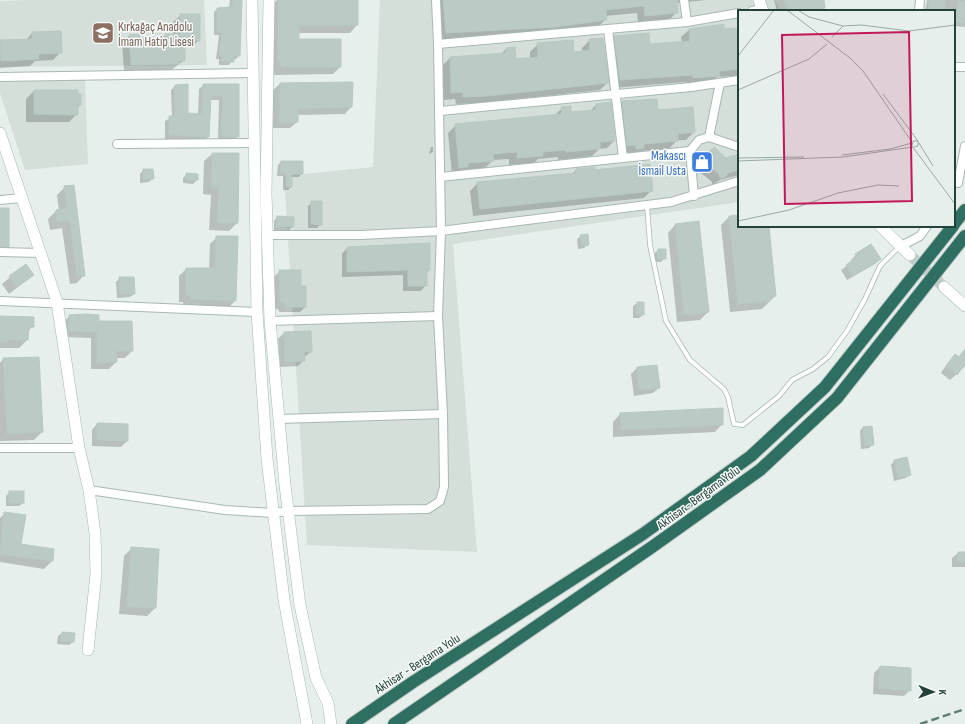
<svg xmlns="http://www.w3.org/2000/svg" width="965" height="724" viewBox="0 0 965 724" font-family="'Sofia Sans Condensed',sans-serif">
	<style>
		.built { fill: #d4dfda }
		.shadow { fill: #0003 }
		.building { fill: #bbcac4; stroke: #b8c9c2 }
		.lines { fill: none; stroke-linecap: round; stroke-linejoin: round }
		.secondary-tunnel { stroke: #bfccc8; stroke-width: 11; stroke-dasharray: 11 5.5; stroke-linecap: butt }
		.lane-casing { stroke: #a8b8b2; stroke-width: 5.5 }
		.street-casing { stroke: #a8b8b2; stroke-width: 10 }
		.secondary-casing { stroke: #a4bbb3; stroke-width: 12 }
		.highway-casing { stroke: #c2cac8; stroke-width: 14 }
		.lane { stroke: #fff; stroke-width: 4 }
		.street { stroke: #fff; stroke-width: 8 }
		.secondary { stroke: #fff; stroke-width: 11 }
		.highway { stroke: #2f6f62; stroke-width: 12 }
		.rail { stroke: #5f7d75; stroke-width: 2.5; stroke-dasharray: 8 4; stroke-linecap: butt }
		.labels { text-anchor: middle; stroke-width: 3; stroke-linejoin: round; paint-order: stroke }
		.education-label { font-size: 13px; fill: #785e54; stroke: #f7fbf9; text-anchor: start }
		.shop-label { font-size: 13px; fill: #366cbe; stroke: #f7fbf9; text-anchor: end }
		.street-label { font-size: 13px; fill: #24423a; stroke: #f7fbf9 }
		.inset-road { fill: none; stroke: #98aaa4; stroke-width: 1 }
		.view { fill: #c2185b; fill-opacity: 0.15; stroke: #c2185b; stroke-width: 2 }
		.inset-edge { fill: none; stroke: #24423a; stroke-width: 2 }
	</style>
	<rect width="100%" height="100%" fill="#e6efeb"/>
	<g class="built">
		<polygon points="27,0 204,0 207,65 0,67 0,1"/>
		<polygon points="380,0 775,0 780,11 739,11 739,202 453,244 477,552 307,545 284,176 373,167"/>
		<polygon points="85,76 88,164 25,170 0,93 0,80"/>
	</g>
	<g class="shadow">
		<polygon points="230,0 241,0 239,55 236,59 233,59 229,65 219,65 219,59 216,59 219,35 214,35 214,12 217,9 229,8"/>
		<polygon points="277,0 357,0 357,25 350,33 298,33 298,40 340,67 333,74 274,75 270,7"/>
		<polygon points="438,0 707,0 676,3 677,12 669,20 638,23 637,13 605,16 606,19 598,27 529,36 438,40"/>
		<polygon points="774,0 823,0 824,8 820,11 777,11"/>
		<polygon points="927,0 965,0 965,27 954,26 954,11 925,11"/>
		<polygon points="181,15 199,40 192,47 184,47 184,60 170,71 124,71 122,43 130,36 139,40 160,40 165,35 173,35 173,22"/>
		<polygon points="739,29 739,80 737,80 737,76 717,77 711,83 686,85 685,82 612,88 607,45 615,37 649,45 682,43 681,37 689,30"/>
		<polygon points="32,33 61,52 53,60 35,61 30,66 0,68 0,41 26,40"/>
		<polygon points="590,40 608,82 600,90 479,103 456,104 455,99 444,100 442,66 450,58 501,54 506,49 515,60 530,59 530,52 538,44 573,53 582,52 582,48"/>
		<polygon points="352,83 351,107 345,114 297,115 297,122 290,128 273,128 273,90 280,84"/>
		<polygon points="204,85 238,85 238,136 234,140 218,140 219,100 210,100 208,137 204,141 165,139 165,121 172,117 171,90 175,86 187,114 198,115 199,89"/>
		<polygon points="34,91 77,91 80,105 77,108 77,114 69,122 26,122 26,99"/>
		<polygon points="622,102 657,111 694,132 686,140 677,140 669,149 640,151 636,156 629,156 628,152 620,153 615,110"/>
		<polygon points="596,105 614,141 607,148 599,149 592,156 558,160 558,157 538,159 534,163 509,165 509,159 493,160 485,168 464,170 460,174 452,175 448,133 456,125 555,115 562,108 570,113 590,111"/>
		<polygon points="431,147 433,147 433,152 429,154"/>
		<polygon points="714,148 726,159 739,155 739,175 720,180 712,185 712,182 695,168"/>
		<polygon points="212,154 237,223 229,231 209,230 211,195 203,194 204,161"/>
		<polygon points="281,162 302,173 299,177 291,177 291,187 288,190 283,190 283,176 277,176 278,165"/>
		<polygon points="143,170 153,179 149,182 140,183 140,174"/>
		<polygon points="576,170 594,171 652,190 644,198 473,216 470,191 478,183 572,174"/>
		<polygon points="187,174 197,180 193,184 183,183 183,178"/>
		<polygon points="65,187 84,275 77,283 70,284 62,228 50,230 48,219 56,211 59,211 57,195"/>
		<polygon points="312,202 321,224 317,228 308,228 308,206"/>
		<polygon points="739,216 739,226 768,226 775,296 762,309 730,312 721,225 729,217"/>
		<polygon points="277,217 293,226 289,230 274,230 274,221"/>
		<polygon points="675,225 708,312 700,320 677,322 668,233"/>
		<polygon points="581,236 588,245 584,248 578,249 577,239"/>
		<polygon points="217,237 235,301 228,308 184,306 183,302 179,302 179,276 186,269 209,269 210,244"/>
		<polygon points="871,245 880,259 875,264 847,280 841,270 852,262 851,260 856,255"/>
		<polygon points="347,248 429,270 426,273 426,285 421,291 403,291 403,275 342,277 342,254"/>
		<polygon points="658,250 665,258 661,262 654,262 655,253"/>
		<polygon points="25,265 33,275 9,294 2,284"/>
		<polygon points="280,271 300,287 306,306 300,312 279,312 279,310 274,308 274,277"/>
		<polygon points="120,278 134,294 130,297 117,298 116,282"/>
		<polygon points="637,303 643,315 639,318 633,318 633,306"/>
		<polygon points="70,316 98,322 132,351 125,358 115,358 116,362 109,369 91,369 91,338 63,337 63,322"/>
		<polygon points="0,317 33,326 27,332 27,340 19,348 0,348"/>
		<polygon points="284,333 311,352 304,357 304,360 298,366 280,367 278,339"/>
		<polygon points="965,350 965,366 950,380 941,373 949,361 958,358"/>
		<polygon points="3,359 42,432 34,440 0,441 0,363"/>
		<polygon points="657,366 659,388 653,393 634,396 631,374 637,368"/>
		<polygon points="620,414 722,424 715,432 613,437 613,422"/>
		<polygon points="97,424 127,425 127,441 121,447 92,446 92,430"/>
		<polygon points="863,427 873,444 869,448 861,449 860,431"/>
		<polygon points="894,461 910,474 906,478 894,481 891,465"/>
		<polygon points="10,492 23,503 19,506 6,506 6,496"/>
		<polygon points="5,513 20,545 53,550 52,561 44,569 0,562 0,518"/>
		<polygon points="132,548 155,608 147,616 119,614 124,556"/>
		<polygon points="958,553 965,553 965,567 952,567 952,558"/>
		<polygon points="62,633 73,642 69,645 57,644 58,636"/>
		<polygon points="880,667 910,690 904,696 873,694 874,673"/>
	</g>
	<g class="building">
		<polygon points="233,0 242,0 240,56 234,56 234,62 222,62 222,56 219,56 222,32 217,32 217,8 232,7"/>
		<polygon points="278,0 358,0 358,25 299,26 299,39 341,39 341,67 281,67 281,61 278,61"/>
		<polygon points="443,0 677,0 678,13 645,16 644,6 606,10 607,20 555,27 446,33"/>
		<polygon points="784,0 824,0 825,8 819,9 819,11 788,11"/>
		<polygon points="929,0 946,0 944,11 928,11"/>
		<polygon points="958,1 965,2 965,23 956,22"/>
		<polygon points="180,14 200,14 200,41 185,40 185,61 179,61 179,64 131,65 129,35 139,34 140,39 165,39 165,34 180,34"/>
		<polygon points="724,24 724,29 739,28 739,69 719,71 720,76 693,78 693,75 620,80 614,36 649,33 650,44 690,41 689,29"/>
		<polygon points="61,31 62,53 38,54 39,59 1,61 0,40 32,39 32,32"/>
		<polygon points="603,38 609,83 487,96 463,97 463,92 451,93 450,57 506,53 506,48 515,47 516,59 538,57 537,43 573,40 574,52 590,50 589,39"/>
		<polygon points="353,82 352,107 298,109 298,122 279,122 280,83"/>
		<polygon points="188,84 188,113 202,114 203,84 239,84 239,137 221,136 223,96 211,96 209,137 169,135 169,116 175,116 175,85"/>
		<polygon points="34,90 78,90 78,94 81,94 81,105 78,105 78,115 34,114"/>
		<polygon points="657,99 658,110 693,107 695,132 678,134 678,141 644,144 644,148 636,149 636,145 627,146 622,101"/>
		<polygon points="611,102 615,141 600,142 600,149 566,152 565,150 543,152 543,156 517,158 517,152 493,154 494,161 468,163 468,167 459,168 455,124 562,114 561,107 571,106 571,112 596,110 596,104"/>
		<polygon points="714,147 726,158 739,154 739,170 728,173 725,177 720,178 719,174 702,160"/>
		<polygon points="212,153 239,153 238,223 217,223 219,187 211,187"/>
		<polygon points="281,161 303,161 303,174 292,174 292,187 286,187 286,173 280,173"/>
		<polygon points="650,164 653,191 480,209 477,182 576,173 576,169 595,167 595,170"/>
		<polygon points="143,169 153,169 154,179 143,179"/>
		<polygon points="186,173 198,174 198,180 186,180"/>
		<polygon points="74,185 85,276 77,277 70,221 57,222 56,210 67,208 64,186"/>
		<polygon points="311,201 322,201 322,225 311,224"/>
		<rect x="0" y="208" width="9" height="39"/>
		<polygon points="739,215 739,226 769,226 776,296 770,297 770,301 738,304 729,216"/>
		<polygon points="277,216 294,217 294,227 277,226"/>
		<polygon points="699,221 709,312 684,315 675,224"/>
		<polygon points="588,234 589,245 582,246 580,235"/>
		<polygon points="216,236 238,236 236,301 190,299 190,295 186,295 186,268 215,268"/>
		<polygon points="430,243 430,270 427,270 427,286 408,286 408,270 347,272 347,247"/>
		<polygon points="871,244 881,259 852,276 846,265 857,257 855,254"/>
		<polygon points="658,249 666,249 666,259 657,258"/>
		<polygon points="26,264 34,275 17,287 9,276"/>
		<polygon points="279,270 301,270 301,286 306,286 306,307 285,307 285,304 280,302"/>
		<polygon points="119,277 134,277 135,294 120,294"/>
		<polygon points="637,302 644,302 644,315 636,315"/>
		<polygon points="86,314 99,315 99,321 132,321 133,351 116,351 117,362 97,363 97,332 69,331 69,315"/>
		<polygon points="0,316 34,317 34,327 29,327 28,340 7,340 7,342 0,342"/>
		<polygon points="311,331 312,352 304,352 305,361 285,362 284,332"/>
		<polygon points="965,349 965,364 957,375 946,366 955,354 959,357"/>
		<polygon points="39,357 43,432 7,434 3,358"/>
		<polygon points="657,365 660,388 639,390 637,367"/>
		<polygon points="723,408 723,425 621,430 620,413"/>
		<polygon points="97,423 128,424 128,441 97,440"/>
		<polygon points="872,426 874,445 865,446 863,427"/>
		<polygon points="907,457 911,475 898,478 894,460"/>
		<rect x="9" y="491" width="15" height="12"/>
		<polygon points="4,512 26,515 21,544 54,549 53,561 0,554"/>
		<polygon points="131,547 159,549 156,608 127,607"/>
		<polygon points="958,552 965,552 965,562 957,561"/>
		<polygon points="62,632 75,633 74,642 61,641"/>
		<polygon points="880,666 911,668 911,691 878,688"/>
	</g>
	<g class="lines">
		<polyline class="secondary-tunnel" points="910,255 944,287"/>
		<g class="lane-casing">
			<polyline id="lane" points="647,205 650,245 666,321 690,360 724,389 728,397 734,424 743,425 779,396 792,380 813,369 828,357 847,331 865,299 880,266 900,246"/>
		</g>
		<g class="street-casing">
			<g id="street">
				<polyline points="684,0 687,22"/>
				<polyline points="752,11 763,9"/>
				<polyline points="919,11 920,0"/>
				<polyline points="608,29 623,158"/>
				<polyline points="438,44 687,22 739,13"/>
				<polyline points="954,67 965,67"/>
				<polyline points="0,77 253,73"/>
				<polyline points="440,111 691,87 739,80"/>
				<polyline points="709,137 739,147"/>
				<polyline points="117,144 255,143"/>
				<polyline points="690,151 694,196"/>
				<polyline points="440,177 690,151 699,140 709,137 720,83"/>
				<polyline points="958,183 965,146"/>
				<polyline points="0,200 22,198"/>
				<polyline points="267,235 361,235 441,231 671,202 739,181"/>
				<polyline points="901,246 920,236 927,226"/>
				<polyline points="0,252 41,253"/>
				<polyline points="0,301 257,312"/>
				<polyline points="270,321 438,316"/>
				<polyline points="279,419 443,414"/>
				<polyline points="0,448 79,448"/>
				<polyline points="89,490 225,510 272,513 288,511 428,509 440,501 444,487 443,414 438,316 441,231 438,44 436,0"/>
			</g>
		</g>
		<g class="secondary-casing">
			<g id="secondary">
				<polyline points="252,0 257,312 267,459 284,600 307,724"/>
				<polyline points="269,0 266,193 270,321 285,485 300,605 316,678 328,703 331,724"/>
				<polyline points="759,0 763,11"/>
				<polyline points="0,133 57,302 79,448 89,490 95,533 96,574 88,650"/>
				<polyline points="880,226 910,255"/>
				<polyline points="944,287 965,306"/>
			</g>
		</g>
		<g class="highway-casing">
			<g id="highway">
				<polyline points="954,224 965,210"/>
				<polyline points="352,724 413,682 643,534 751,456 825,387 953,226"/>
				<polyline points="394,724 652,547 760,470 837,398 965,236"/>
			</g>
		</g>
		<use href="#lane" class="lane"/>
		<use href="#street" class="street"/>
		<use href="#secondary" class="secondary"/>
		<use href="#highway" class="highway"/>
		<polyline class="rail" points="920,724 965,709"/>
	</g>
	<defs>
		<g id="school-square" transform="scale(1.15)"><rect x="-9" y="-9" width="18" height="18" rx="4" fill="#8d6e63" stroke="#f7fbf9"/><path d="M0-5L7-2L0 1L-7-2ZM-4 1L0 2.5L4 1V4Q0 6-4 4Z" fill="#fff"/></g>
		<g id="shop-square" transform="scale(1.15)"><rect x="-9" y="-9" width="18" height="18" rx="4" fill="#3f7fe0" stroke="#f7fbf9"/><path d="M-5-2.5h2.3a2.7 3.5 0 0 1 5.4 0H5L5.5 6h-11ZM-1.5-2.5h3a1.5 2.3 0 0 0-3 0Z" fill="#fff"/></g>
	</defs>
	<g fill-rule="evenodd">
		<use href="#school-square" x="103" y="33"/>
		<use href="#shop-square" x="702" y="162"/>
	</g>
	<g class="labels">
		<g class="education-label">
			<text x="118" y="31">Kırkağaç Anadolu<tspan x="118" dy="15">İmam Hatip Lisesi</tspan></text>
		</g>
		<g class="shop-label">
			<text x="686" y="160">Makascı<tspan x="686" dy="15">İsmail Usta</tspan></text>
		</g>
		<g class="street-label">
			<text transform="translate(698 497) rotate(-36)" y="5">Akhisar - Bergama Yolu</text>
			<text transform="translate(417 663) rotate(-33)" y="5">Akhisar - Bergama Yolu</text>
		</g>
	</g>
	<g transform="translate(738 10)">
		<rect width="217" height="217" fill="#e6efeb"/>
		<path class="inset-road" d="M49,0L112,48L125,61L174,132M60,0L71,7L105,16M94,27L105,16L123,15L171,21L217,15M0,46L36,0M0,80L71,49L89,34M145,84L180,131M181,133L195,156M176,137L180,136V131H175L174,136L217,194M104,145L152,139L174,133M0,148L66,147M0,151L105,147L175,137M0,211L51,200L100,183L140,175L161,176"/>
		<path class="view" d="M171,22L174,191L47,194L44,25Z"/>
		<rect width="217" height="217" class="inset-edge"/>
	</g>
	<g transform="translate(933 692) rotate(91)" stroke="#f7fbf9" stroke-width="3" paint-order="stroke">
	<path d="M0-3L7 15L0 10L-7 15Z" fill="#24423a"/>
	<text y="-6" font-size="11" font-weight="bold" text-anchor="middle" fill="#24423a">K</text>
	</g>
</svg>
